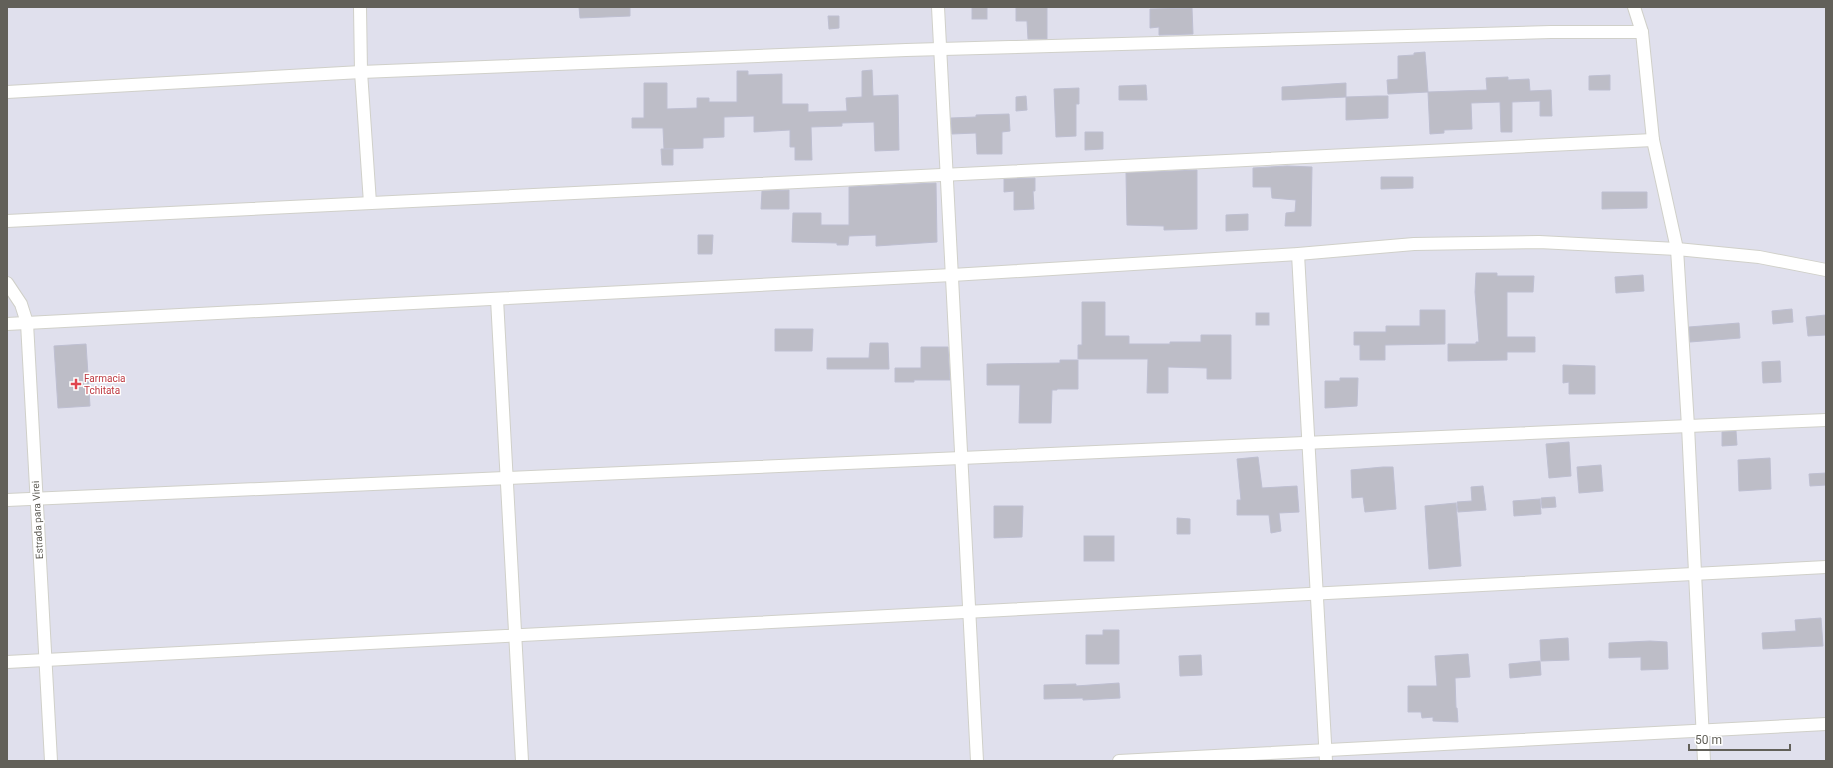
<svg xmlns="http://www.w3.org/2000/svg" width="1833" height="768" viewBox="0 0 1833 768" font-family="Roboto,sans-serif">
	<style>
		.building { fill: #bdbdc7; stroke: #bebfd1 }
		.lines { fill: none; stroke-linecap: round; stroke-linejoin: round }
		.minor-casing { stroke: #d0d0c9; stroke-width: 14 }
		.minor { stroke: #fff; stroke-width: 12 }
		.health-dot { fill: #e0444e; stroke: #fff; stroke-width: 1.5 }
		.labels { text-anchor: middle; stroke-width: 3; stroke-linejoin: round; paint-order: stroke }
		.health-label { font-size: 10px; fill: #be3a42; stroke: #fff; text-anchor: start }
		.street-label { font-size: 10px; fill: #626059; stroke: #fff }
	</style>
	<rect width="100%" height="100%" fill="#e0e0ed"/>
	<g class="building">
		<polygon points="579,7 630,7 630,16 580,18"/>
		<rect x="972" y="7" width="15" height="12"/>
		<polygon points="1016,7 1047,7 1047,39 1028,39 1027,21 1016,21"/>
		<polygon points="1192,8 1193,34 1159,35 1159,27 1150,28 1150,9"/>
		<polygon points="828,16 839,16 839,28 829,29"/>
		<polygon points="1425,52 1428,92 1388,94 1387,80 1398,79 1398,56 1414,55 1414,53"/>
		<polygon points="872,70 873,96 898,95 899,150 875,151 874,122 842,123 842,126 811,127 812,160 795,160 795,147 790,147 790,130 754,132 754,116 724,117 724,137 703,138 703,148 664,149 663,128 632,128 632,118 644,118 644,83 667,83 667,109 697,108 697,98 709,98 709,102 737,102 737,71 748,71 748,75 782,74 782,104 808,104 808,112 847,111 846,98 862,97 862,71"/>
		<polygon points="1610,75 1610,90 1589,90 1589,76"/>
		<polygon points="1508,77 1508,80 1529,79 1530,91 1551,90 1552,116 1540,116 1540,101 1512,102 1512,132 1501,132 1500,102 1471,103 1472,129 1444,130 1444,133 1430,134 1428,92 1487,90 1486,78"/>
		<polygon points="1346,83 1346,97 1282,100 1282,87"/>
		<polygon points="1146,85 1147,100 1119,100 1119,86"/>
		<polygon points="1079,88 1079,104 1076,104 1076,136 1056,137 1054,89"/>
		<polygon points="1026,96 1027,110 1016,111 1016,97"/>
		<polygon points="1377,96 1388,96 1388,118 1346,120 1346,97"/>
		<polygon points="1009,114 1010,131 1002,132 1002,154 977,154 976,133 952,134 951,118 976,117 976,115"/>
		<polygon points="1085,132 1103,132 1103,149 1085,150"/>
		<polygon points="661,149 673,149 673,165 662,165"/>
		<polygon points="1287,166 1312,167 1311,226 1285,226 1286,213 1295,212 1296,200 1272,198 1271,187 1253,187 1253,168"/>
		<polygon points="1197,170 1197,229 1164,230 1164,226 1127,225 1126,173"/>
		<polygon points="1381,177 1413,177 1413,188 1381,189"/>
		<polygon points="1035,178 1035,191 1033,191 1034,209 1014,210 1014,191 1004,192 1004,179"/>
		<polygon points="936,183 937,242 876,246 876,235 849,236 848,245 837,245 837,243 792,242 793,213 821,213 821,225 849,225 849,187"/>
		<polygon points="789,190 789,209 761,209 762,191"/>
		<polygon points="1602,192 1647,192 1647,208 1602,209"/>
		<polygon points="1248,214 1248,230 1226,231 1226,215"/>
		<polygon points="698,235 713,235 712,254 698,254"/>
		<polygon points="1476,273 1497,273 1497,276 1534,276 1533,292 1507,292 1507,337 1535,337 1535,352 1507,352 1507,360 1448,361 1448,344 1476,344 1476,342 1479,342 1475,292"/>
		<polygon points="1643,275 1644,291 1616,293 1615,277"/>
		<polygon points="1082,302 1105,302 1105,336 1129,336 1129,344 1170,344 1170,342 1201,342 1201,335 1231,335 1231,379 1207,379 1207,368 1168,367 1168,393 1147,393 1148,359 1078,359 1078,345 1082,345"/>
		<polygon points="1792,309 1793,322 1773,324 1772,311"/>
		<polygon points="1420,310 1445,310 1445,344 1385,345 1385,360 1360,360 1360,345 1354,345 1354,332 1386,332 1386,326 1420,326"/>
		<rect x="1256" y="313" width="13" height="12"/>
		<polygon points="1826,315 1826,335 1808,336 1806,317"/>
		<polygon points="1739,323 1740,338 1690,342 1689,327"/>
		<polygon points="775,329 813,329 812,351 775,351"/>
		<polygon points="870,343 888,343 889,369 827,369 827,358 869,358"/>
		<polygon points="86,344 90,406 58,408 54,346"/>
		<polygon points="921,347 948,347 950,380 914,380 914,382 895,382 895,368 921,368"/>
		<polygon points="1060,360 1078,360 1078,389 1057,389 1057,390 1052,390 1051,423 1019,423 1020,385 987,385 987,364 1060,363"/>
		<polygon points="1780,361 1781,382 1763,383 1762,362"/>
		<polygon points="1563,365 1595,366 1595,394 1569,394 1569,382 1563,383"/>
		<polygon points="1340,378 1358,378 1357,406 1325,408 1325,381 1340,381"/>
		<polygon points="1736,431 1737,445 1722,446 1722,432"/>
		<polygon points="1569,442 1571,476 1549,478 1546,444"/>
		<polygon points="1258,457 1262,488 1297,486 1299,512 1279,513 1281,531 1271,533 1269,515 1237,515 1237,500 1241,500 1237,459"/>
		<polygon points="1770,458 1771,489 1739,491 1738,460"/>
		<polygon points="1601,465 1603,491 1579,493 1577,467"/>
		<polygon points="1383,467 1393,467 1396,509 1365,512 1363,497 1352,498 1351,470"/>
		<polygon points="1826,473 1826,485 1810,486 1809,474"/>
		<polygon points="1483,486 1486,510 1458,512 1457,502 1472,501 1471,487"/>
		<polygon points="1555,497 1556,507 1542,508 1541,498"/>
		<polygon points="1540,499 1541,514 1514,516 1513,501"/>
		<polygon points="1456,503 1461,566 1429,569 1425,506"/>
		<polygon points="994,506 1023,506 1022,537 994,538"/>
		<polygon points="1177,518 1190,519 1190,534 1177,534"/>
		<rect x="1084" y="536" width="30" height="25"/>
		<polygon points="1821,618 1823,646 1763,649 1762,633 1796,631 1795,620"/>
		<polygon points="1103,630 1119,630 1119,664 1086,664 1086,635 1103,635"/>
		<polygon points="1568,638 1569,660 1541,661 1540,640"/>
		<polygon points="1650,641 1667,642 1668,669 1641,670 1641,657 1609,658 1609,643"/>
		<polygon points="1468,654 1470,677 1455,678 1456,708 1457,708 1458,722 1433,721 1433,717 1422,718 1421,712 1408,712 1408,686 1437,686 1435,656"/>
		<polygon points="1201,655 1202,675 1180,676 1179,656"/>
		<polygon points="1540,661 1541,675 1510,678 1509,664"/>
		<polygon points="1119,683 1120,698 1083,700 1083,698 1044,699 1044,685 1076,684 1076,686"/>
	</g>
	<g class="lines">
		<g class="minor-casing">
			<g id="minor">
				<polyline points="360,7 361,72 370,203"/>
				<polyline points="938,7 977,761"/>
				<polyline points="1634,7 1642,32 1653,140 1677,249 1688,426 1704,761"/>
				<polyline points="7,92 361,72 906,50 1551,32 1642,32"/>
				<polyline points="7,221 1653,140"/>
				<polyline points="1298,254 1326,761"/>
				<polyline points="7,283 21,304 27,323 51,761"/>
				<polyline points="497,299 522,761"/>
				<polyline points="7,324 952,275 1298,254 1414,244 1539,242 1677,249 1759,257 1826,270"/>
				<polyline points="7,500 1826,420"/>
				<polyline points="7,662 1826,567"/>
				<polyline points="1119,761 1826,724"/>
			</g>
		</g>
		<use href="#minor" class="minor"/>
	</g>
	<path class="health-dot" d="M74 378h4v4h4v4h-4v4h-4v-4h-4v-4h4z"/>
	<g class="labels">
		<g class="health-label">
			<text x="84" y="382">Farmacia<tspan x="84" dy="12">Tchitata</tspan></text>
		</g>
		<g class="street-label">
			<text transform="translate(37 520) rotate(-93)" y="4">Estrada para Virei</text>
		</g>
	</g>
	<rect width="1833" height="768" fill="none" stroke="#626059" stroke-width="16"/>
	<path d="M1689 744v6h101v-6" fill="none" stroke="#626059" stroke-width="2"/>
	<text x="1695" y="744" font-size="12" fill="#626059" stroke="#ffffff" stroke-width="3" paint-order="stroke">50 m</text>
</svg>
